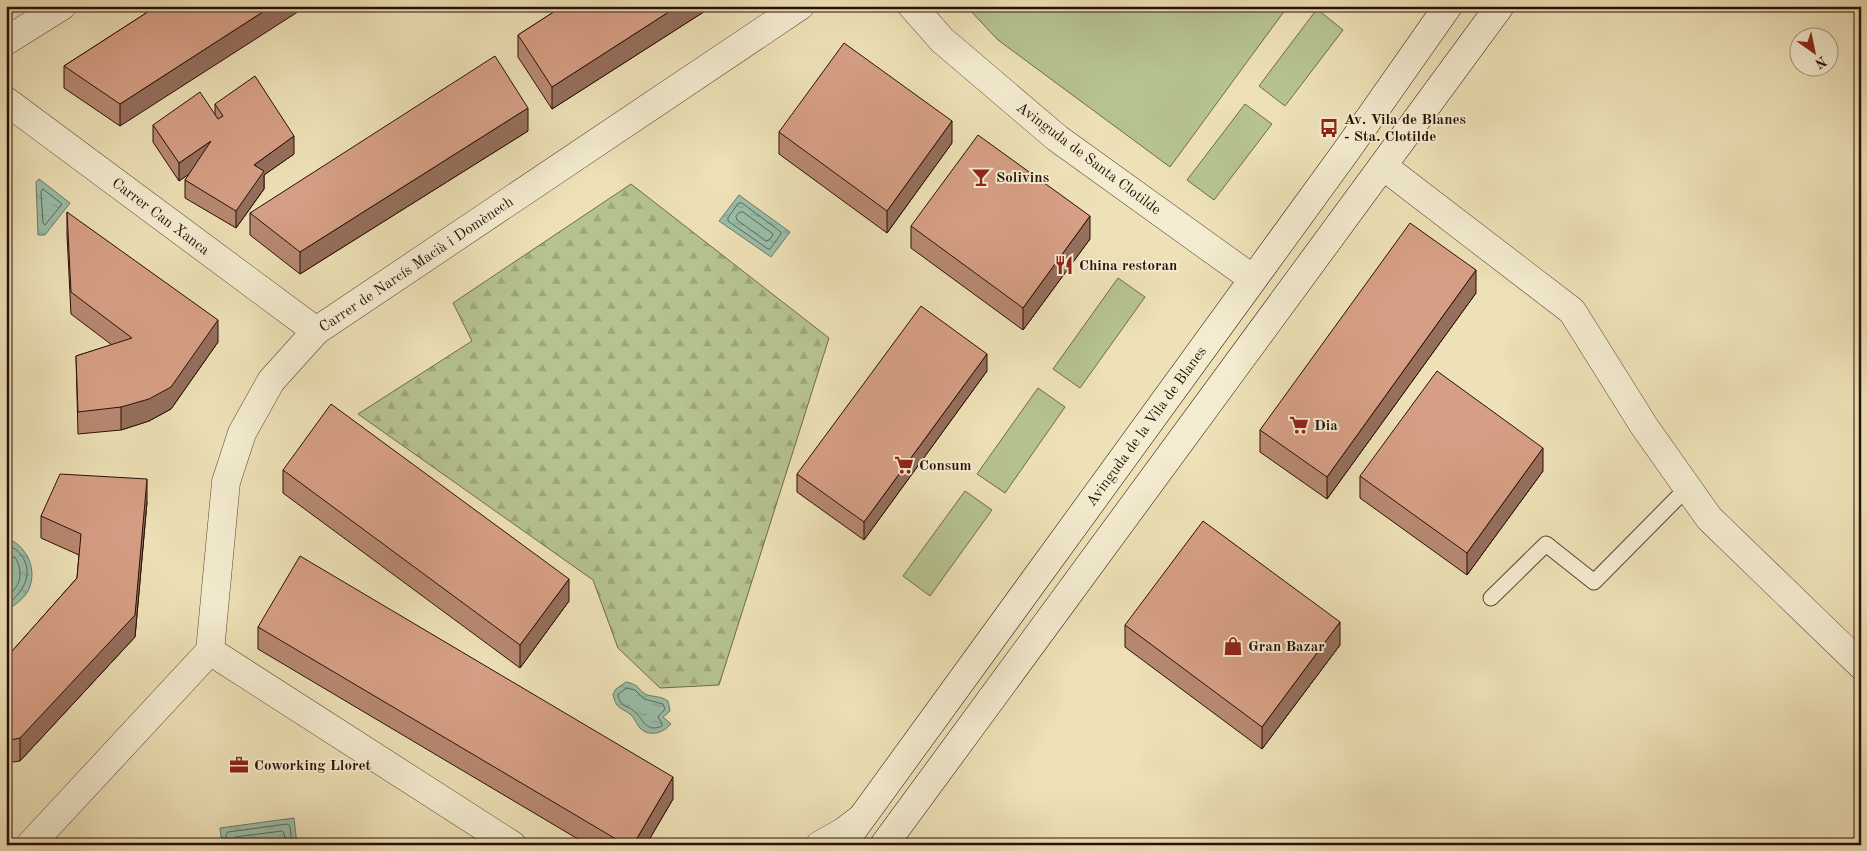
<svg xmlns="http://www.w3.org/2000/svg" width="1867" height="851" viewBox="0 0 1867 851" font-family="'Old Standard TT',serif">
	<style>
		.grass { fill: #b6c390; stroke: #6f694b }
		.forest { fill: url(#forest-firs); stroke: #6f694b }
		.water { fill: url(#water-ripples); stroke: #6c7868 }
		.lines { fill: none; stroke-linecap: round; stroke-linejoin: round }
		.shore { stroke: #616658; stroke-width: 1 }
		.lane-casing { stroke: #5a4432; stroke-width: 17 }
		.street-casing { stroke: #5a4432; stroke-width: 29 }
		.secondary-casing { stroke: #280f06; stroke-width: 29 }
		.lane { stroke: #f4ecd0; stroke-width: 15 }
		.street { stroke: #f4ecd0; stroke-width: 28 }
		.secondary { stroke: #f4ecd0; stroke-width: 28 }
		.wall { fill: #b88972; stroke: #280f06 }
		.shaded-wall { fill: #966f5d; stroke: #280f06 }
		.building { fill: #d69f85; stroke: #280f06 }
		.labels { text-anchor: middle; stroke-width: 4; stroke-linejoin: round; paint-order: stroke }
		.poi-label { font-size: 15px; font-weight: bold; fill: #280f06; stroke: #f4ecd0; text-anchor: start }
		.street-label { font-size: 15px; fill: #280f06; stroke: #f4ecd0 }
	</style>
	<defs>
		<pattern id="forest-firs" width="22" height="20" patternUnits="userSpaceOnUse" patternTransform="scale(1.25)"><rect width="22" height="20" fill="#b6c390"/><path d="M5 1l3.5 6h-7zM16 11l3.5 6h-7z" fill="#9ca67b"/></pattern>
		<pattern id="water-ripples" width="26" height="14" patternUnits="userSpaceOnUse" patternTransform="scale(1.25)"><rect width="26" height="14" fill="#9abea9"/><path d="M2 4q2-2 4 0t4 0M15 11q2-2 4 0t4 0" fill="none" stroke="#85a290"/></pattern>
	</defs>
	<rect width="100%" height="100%" fill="#eee1b7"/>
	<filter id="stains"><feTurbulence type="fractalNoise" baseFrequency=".004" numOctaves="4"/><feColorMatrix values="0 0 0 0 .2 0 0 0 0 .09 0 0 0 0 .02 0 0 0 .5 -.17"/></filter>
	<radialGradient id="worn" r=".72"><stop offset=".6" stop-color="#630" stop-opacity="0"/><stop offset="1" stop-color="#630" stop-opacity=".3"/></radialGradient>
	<g class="grass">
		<polygon points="966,6 1288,6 1170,167 998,40"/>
		<polygon points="1317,9 1343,30 1285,106 1259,86"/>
		<polygon points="1245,104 1272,124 1214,200 1187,180"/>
		<polygon points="1118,278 1145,297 1080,388 1053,369"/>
		<polygon points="1038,388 1065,407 1005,493 977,474"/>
		<polygon points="965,491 992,510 930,596 903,576"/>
	</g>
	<polygon class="forest" points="631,184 829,338 719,685 660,688 618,648 593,580 358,414 472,341 453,303"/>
	<g class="water">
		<polygon points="39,179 70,203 45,235 38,235 36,182"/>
		<polygon points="739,195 790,232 771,257 719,221"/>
		<path d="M11,540C28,549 37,570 29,589C25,598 15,605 6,611V550Z"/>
		<path d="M626,682C641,685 638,691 647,695C655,697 661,696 668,701L670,711L663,717L671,724C663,733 649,738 639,727C636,723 634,717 630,714C620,707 616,709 613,694L616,689Z"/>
		<polygon points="294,818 297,845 222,845 220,828"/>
	</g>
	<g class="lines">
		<g class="shore">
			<polygon points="43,189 62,204 45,225 43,223 41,192"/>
			<polygon points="739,203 742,203 781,232 781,234 770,249 768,249 728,221 728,218"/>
			<polygon points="740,212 743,212 772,233 773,235 769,240 766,241 737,220 736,217"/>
			<path d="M6,551L14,548C37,566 27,591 6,605"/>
			<path d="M6,557H15C24,573 21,587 6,597"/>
			<path d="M627,688L635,690L644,699L663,704L665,709L658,717L662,724V726C646,733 644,720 635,712C627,704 621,709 618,695Z"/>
			<polyline points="227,845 226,834 228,832 287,824 290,826 292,845"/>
			<polyline points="233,845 233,839 235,837 282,831 284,833 286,845"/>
		</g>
		<g class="lane-casing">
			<polyline id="lane" points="1491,598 1546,544 1594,582 1687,488"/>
		</g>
		<g class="street-casing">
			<g id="street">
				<polyline points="912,6 942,40 1057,138 1253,279"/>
				<polyline points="6,41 62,6"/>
				<polyline points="6,101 316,331"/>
				<polyline points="1383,166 1572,311 1644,426 1709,518 1861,665"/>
				<polyline points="210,651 512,845"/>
				<polyline points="30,845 210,651 226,482 242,433 271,381 316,331 800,6"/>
				<polyline points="820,845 843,832 860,819"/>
			</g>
		</g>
		<g class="secondary-casing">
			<g id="secondary">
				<polyline points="842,845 1347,150 1448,6"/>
				<polyline points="884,845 1500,6"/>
			</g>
		</g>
		<use href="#lane" class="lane"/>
		<use href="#street" class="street"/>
		<use href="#secondary" class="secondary"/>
	</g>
	<g class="wall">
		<polygon points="157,6 120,126 64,88 64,66"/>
		<polygon points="563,6 713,6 552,109 518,57 518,35"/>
		<polygon points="215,104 294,154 264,175 264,189 236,228 185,198 185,180 190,173 179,181 153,142 153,125 215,115"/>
		<polygon points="528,131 300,274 250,235 250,213"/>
		<polygon points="779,132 952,143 887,233 779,154"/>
		<polygon points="67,212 218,342 171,409 149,421 121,430 78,434 76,356 112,345 71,314 67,235"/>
		<polygon points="911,226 1090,239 1023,330 911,248"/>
		<polygon points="1476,293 1327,499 1260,452 1260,430"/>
		<polygon points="6,362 11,399 11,421 6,422"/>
		<polygon points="987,371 864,540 797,492 797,474"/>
		<polygon points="283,470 569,601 520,668 283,493"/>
		<polygon points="1543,471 1467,575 1360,498 1360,476"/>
		<polygon points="147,502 135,637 20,761 6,763 6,658 77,578 79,555 41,538 41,516"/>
		<polygon points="1125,625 1340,645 1262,749 1125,647"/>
		<polygon points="258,627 673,799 646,845 588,845 258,649"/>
	</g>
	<g class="shaded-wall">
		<polygon points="272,6 307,6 120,126 120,104"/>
		<polygon points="678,6 713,6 552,109 552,87"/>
		<polygon points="528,108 528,131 300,274 300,252"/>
		<polygon points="952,121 952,143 887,233 887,211"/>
		<polygon points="294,136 294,154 264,175 264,189 236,228 236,211 254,165"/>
		<polygon points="211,141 211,159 179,181 179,163"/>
		<polygon points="1090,216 1090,239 1023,330 1023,308"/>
		<polygon points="1476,270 1476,293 1327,499 1327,477"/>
		<polygon points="218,320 218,342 171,409 149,421 121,430 121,407"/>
		<polygon points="987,354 987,371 864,540 864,522"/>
		<polygon points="1543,448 1543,471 1467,575 1467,553"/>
		<polygon points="147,479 147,502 135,637 20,761 20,738"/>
		<polygon points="569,579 569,601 520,668 520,645"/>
		<polygon points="1340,622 1340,645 1262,749 1262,727"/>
		<polygon points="673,777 673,799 646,845 633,845"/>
	</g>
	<g class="building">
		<polygon points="157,6 272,6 120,104 64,66"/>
		<polygon points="563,6 678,6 552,87 518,35"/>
		<polygon points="844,43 952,121 887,211 779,132"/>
		<polygon points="495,56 528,108 300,252 250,213"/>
		<polygon points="255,76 294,136 254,165 264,171 236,211 185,180 211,141 179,163 153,125 200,92 218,119 223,116 215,104"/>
		<polygon points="978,135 1090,216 1023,308 911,226"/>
		<polygon points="67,212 218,320 171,387 149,399 121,407 78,412 76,356 132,338 71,292"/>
		<polygon points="1410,223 1476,270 1327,477 1260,430"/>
		<polygon points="921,306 987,354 864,522 797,474"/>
		<polygon points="6,362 8,362 11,399 6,400"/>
		<polygon points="1437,371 1543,448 1467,553 1360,476"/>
		<polygon points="331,404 569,579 520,645 283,470"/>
		<polygon points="60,474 147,479 135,615 20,738 6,741 6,658 77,578 81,534 41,516"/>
		<polygon points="1203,521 1340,622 1262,727 1125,625"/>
		<polygon points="300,556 673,777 633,845 626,845 258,627"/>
	</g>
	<defs>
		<g id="bus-bare" transform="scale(1.5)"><path d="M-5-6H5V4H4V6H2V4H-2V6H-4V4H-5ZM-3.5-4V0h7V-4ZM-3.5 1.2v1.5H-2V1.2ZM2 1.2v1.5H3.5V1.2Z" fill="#8f2418" stroke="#f4ecd0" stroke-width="2.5" paint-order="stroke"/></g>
		<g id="bar-bare" transform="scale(1.5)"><path d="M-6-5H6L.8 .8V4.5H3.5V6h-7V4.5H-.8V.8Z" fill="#8f2418" stroke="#f4ecd0" stroke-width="2.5" paint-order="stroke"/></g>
		<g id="restaurant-bare" transform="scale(1.5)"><path d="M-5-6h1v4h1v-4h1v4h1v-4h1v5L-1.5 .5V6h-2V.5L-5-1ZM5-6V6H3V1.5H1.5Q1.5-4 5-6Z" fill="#8f2418" stroke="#f4ecd0" stroke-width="2.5" paint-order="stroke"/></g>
		<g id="supermarket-bare" transform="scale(1.5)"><path d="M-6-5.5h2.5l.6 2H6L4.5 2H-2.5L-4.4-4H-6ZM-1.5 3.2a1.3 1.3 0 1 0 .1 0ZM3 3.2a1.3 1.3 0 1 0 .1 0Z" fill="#8f2418" stroke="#f4ecd0" stroke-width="2.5" paint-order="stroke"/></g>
		<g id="shop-bare" transform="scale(1.5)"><path d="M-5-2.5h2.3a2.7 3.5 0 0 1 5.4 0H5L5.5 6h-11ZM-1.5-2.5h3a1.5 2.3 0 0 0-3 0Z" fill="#8f2418" stroke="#f4ecd0" stroke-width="2.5" paint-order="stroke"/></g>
		<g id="office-bare" transform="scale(1.5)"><path d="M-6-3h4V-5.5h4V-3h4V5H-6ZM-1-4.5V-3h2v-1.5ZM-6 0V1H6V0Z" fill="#8f2418" stroke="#f4ecd0" stroke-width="2.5" paint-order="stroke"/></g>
	</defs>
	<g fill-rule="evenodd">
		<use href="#bus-bare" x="1329" y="128"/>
		<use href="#bar-bare" x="981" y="177"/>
		<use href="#restaurant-bare" x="1064" y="265"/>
		<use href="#supermarket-bare" x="1299" y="425"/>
		<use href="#supermarket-bare" x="904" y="465"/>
		<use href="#shop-bare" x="1233" y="646"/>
		<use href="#office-bare" x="239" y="765"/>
	</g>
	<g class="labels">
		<g class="poi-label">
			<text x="1344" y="124">Av. Vila de Blanes<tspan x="1344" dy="17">- Sta. Clotilde</tspan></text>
			<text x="996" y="182">Solivins</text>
			<text x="1079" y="270">China restoran</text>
			<text x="1314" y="430">Dia</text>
			<text x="919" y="470">Consum</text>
			<text x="1248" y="651">Gran Bazar</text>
			<text x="254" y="770">Coworking Lloret</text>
		</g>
		<g class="street-label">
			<text transform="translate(1089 158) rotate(37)" y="5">Avinguda de Santa Clotilde</text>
			<text transform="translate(161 216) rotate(37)" y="5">Carrer Can Xanca</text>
			<text transform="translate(416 264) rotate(-34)" y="5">Carrer de Narcís Macià i Domènech</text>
			<text transform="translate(1146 426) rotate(-54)" y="5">Avinguda de la Vila de Blanes</text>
		</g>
	</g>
	<rect width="1867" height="851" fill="none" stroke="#eee1b7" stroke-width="25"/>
	<rect x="8" y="8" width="1852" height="836" fill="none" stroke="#280f06" stroke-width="2.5"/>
	<rect x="12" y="12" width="1842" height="826" fill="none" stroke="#280f06"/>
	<g transform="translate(1814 52) rotate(147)"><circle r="24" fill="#f4ecd0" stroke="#a2947f"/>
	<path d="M0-4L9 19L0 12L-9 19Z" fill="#8f2418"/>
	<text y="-8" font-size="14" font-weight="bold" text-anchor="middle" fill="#280f06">N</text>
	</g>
	<rect width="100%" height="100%" filter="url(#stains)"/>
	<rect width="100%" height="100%" fill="url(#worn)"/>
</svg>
